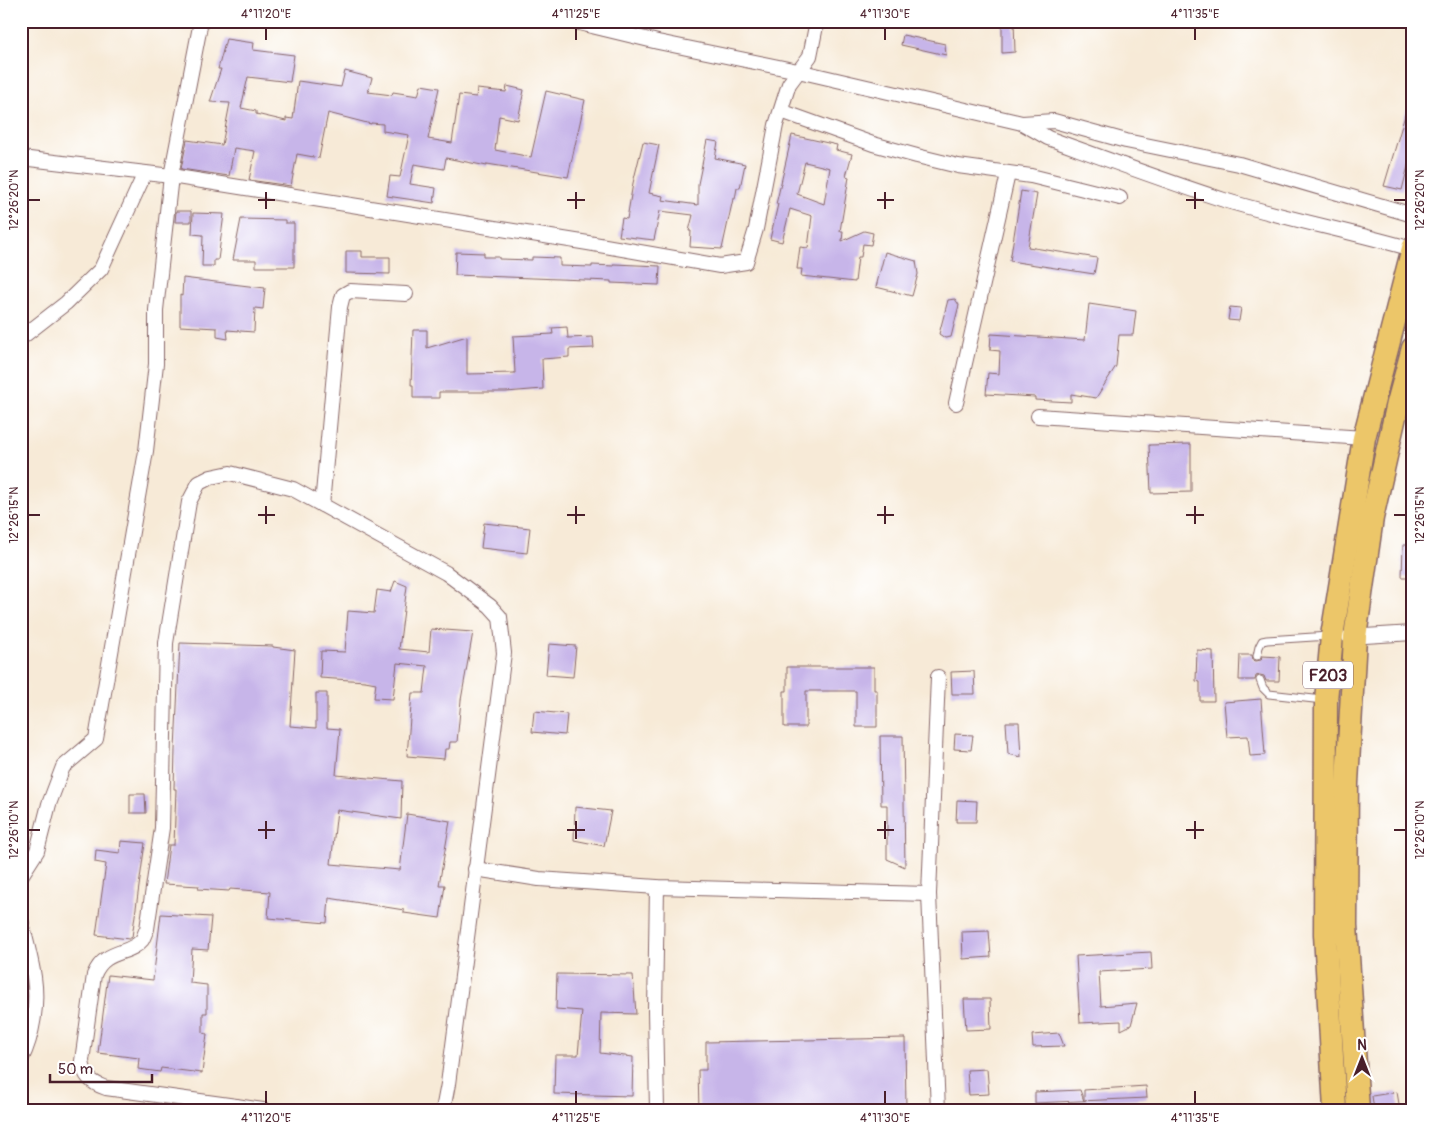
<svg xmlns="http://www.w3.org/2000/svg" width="1434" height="1131" viewBox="0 0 1434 1131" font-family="Pangolin,sans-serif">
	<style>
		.building { fill: #c7b5e9; fill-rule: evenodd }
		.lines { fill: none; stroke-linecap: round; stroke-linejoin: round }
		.lane-casing { stroke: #876667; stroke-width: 9 }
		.street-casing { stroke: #876667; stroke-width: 16 }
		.primary-casing { stroke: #876667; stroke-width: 25 }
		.lane { stroke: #fff; stroke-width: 7 }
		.street { stroke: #fff; stroke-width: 14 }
		.primary { stroke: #ecc669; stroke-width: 22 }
		.ticks { fill: none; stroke: #4a1f2b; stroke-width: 2 }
		.labels { text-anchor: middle; stroke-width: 4.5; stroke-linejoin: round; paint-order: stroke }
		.shield { fill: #fff; stroke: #80626b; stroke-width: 1 }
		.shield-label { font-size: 16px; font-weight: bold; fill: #4a1f2b }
		.neatline { fill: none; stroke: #4a1f2b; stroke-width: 2 }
		.ticks-label { font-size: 12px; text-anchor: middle; fill: #4a1f2b }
	</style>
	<rect width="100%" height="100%" fill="#fff"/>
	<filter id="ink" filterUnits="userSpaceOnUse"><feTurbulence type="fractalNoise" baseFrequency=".02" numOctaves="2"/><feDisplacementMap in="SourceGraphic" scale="10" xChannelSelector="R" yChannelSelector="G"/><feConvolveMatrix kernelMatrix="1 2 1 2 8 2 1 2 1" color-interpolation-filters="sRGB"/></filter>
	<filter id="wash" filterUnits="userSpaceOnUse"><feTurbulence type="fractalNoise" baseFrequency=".0096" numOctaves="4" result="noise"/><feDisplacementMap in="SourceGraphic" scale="20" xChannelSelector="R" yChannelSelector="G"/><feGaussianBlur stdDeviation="1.12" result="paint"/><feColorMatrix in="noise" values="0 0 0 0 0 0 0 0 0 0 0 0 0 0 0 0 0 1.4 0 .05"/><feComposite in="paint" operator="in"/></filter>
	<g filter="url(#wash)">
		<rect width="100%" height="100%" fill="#f7ead7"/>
		<g id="blocks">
			<g class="building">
				<polygon points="1002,21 1014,21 1015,52 1002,53"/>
				<polygon points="903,35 945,44 946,55 901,45"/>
				<polygon points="226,39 254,43 253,50 294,55 290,82 248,77 241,108 256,111 256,114 286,121 286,118 293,119 298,81 341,87 345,71 372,78 368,92 392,95 393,92 418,96 421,85 439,88 428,139 452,143 459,95 476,97 477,89 506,92 507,86 524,90 518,120 499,116 495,150 531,157 546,91 585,100 568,177 487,164 487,166 446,158 444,169 414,164 410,184 436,188 434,203 387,196 390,176 400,177 409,135 383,131 383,124 371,123 371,124 328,113 319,158 297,154 291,186 249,180 255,151 234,148 229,176 181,169 187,140 222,145 230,103 210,102 221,69 218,69"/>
				<polygon points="1411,95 1413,95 1413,146 1402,190 1384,186"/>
				<path d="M792,135L837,145L836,150L852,154L846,176L849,177L840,231H843L842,241L864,231L873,233L871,245L863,244L861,257H858L855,282L801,276L802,269H797L800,247L808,248L812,216L790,209L782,242L770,239L778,204H776L778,196ZM805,162L830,168L824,204L797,194Z"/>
				<polygon points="707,140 718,142 715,158 745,164 740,188 737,188 735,199 733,199 722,249 690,247 691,231 689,231 693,215 660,211 654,240 619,236 622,218 627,219 633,183 643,142 659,145 649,193 663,196 662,200 698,205 698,184"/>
				<polygon points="1021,191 1037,194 1028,247 1097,258 1094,274 1010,261"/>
				<polygon points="176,211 191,211 191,222 175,222"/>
				<polygon points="193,213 224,214 218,260 214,260 214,266 202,266 203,235 192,234"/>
				<polygon points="241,219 285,220 285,223 294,223 294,267 256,267 256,260 233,260"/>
				<polygon points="346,251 362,251 362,257 390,257 390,274 346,273"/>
				<polygon points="456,252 484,253 484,257 499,257 499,259 532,260 532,257 560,258 560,266 592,267 592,265 614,266 614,264 660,266 659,285 611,283 611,281 455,275"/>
				<polygon points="885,252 916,261 918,274 912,296 876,287"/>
				<polygon points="183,278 265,288 263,309 255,308 254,332 227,330 228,339 217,337 217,328 180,326 180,295 182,296"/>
				<polygon points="955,299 959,305 951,337 945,338 939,334 948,300"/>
				<polygon points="1089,304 1136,311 1133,335 1119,335 1116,366 1096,398 1071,394 1071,402 1035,400 1035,397 986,394 988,373 999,374 1000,351 990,350 991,334 1085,340"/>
				<polygon points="1230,307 1241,308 1239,321 1228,320"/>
				<polygon points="567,327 568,338 593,337 594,348 569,349 569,357 542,359 543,389 506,392 439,392 439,398 413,398 413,385 411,385 413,330 427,330 427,348 467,336 467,374 515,373 513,336 553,334 552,328"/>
				<polygon points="1191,444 1191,492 1151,493 1149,445"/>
				<polygon points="484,523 530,528 527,553 481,548"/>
				<polygon points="1403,545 1413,545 1413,577 1402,577"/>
				<polygon points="395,581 407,586 399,649 429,652 431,629 473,632 461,700 457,742 450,742 449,749 445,749 444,759 407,756 412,693 424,693 427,666 397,663 393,699 374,698 376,683 365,681 320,678 321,651 345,652 348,611 374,613 377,590 391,592"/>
				<polygon points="180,643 273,646 273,647 295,650 290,726 316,728 316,693 327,693 327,728 340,729 336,775 402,781 401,819 337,810 331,864 400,870 407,814 450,821 439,885 445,885 440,918 404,913 404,910 329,898 327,923 268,918 270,892 230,889 229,891 198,889 199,886 164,884 169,845 174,845 176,789 174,789 175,749"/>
				<polygon points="549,644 576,646 573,677 546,675"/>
				<polygon points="1197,650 1213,651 1214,701 1200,701 1200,682 1196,681"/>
				<polygon points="1240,655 1252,655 1253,660 1256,661 1261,660 1262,656 1280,657 1279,681 1266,681 1264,676 1260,675 1256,676 1255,680 1239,680"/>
				<polygon points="787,667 874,667 874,690 877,690 877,727 856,727 856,691 806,691 806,727 784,727 784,691 787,691"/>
				<polygon points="974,671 975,694 952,694 951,672"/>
				<polygon points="1261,699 1265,755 1250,756 1248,736 1227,737 1224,702"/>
				<polygon points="534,711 567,714 565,735 532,732"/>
				<polygon points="1006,722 1019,722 1021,757 1008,754"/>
				<polygon points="955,734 973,735 971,750 954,749"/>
				<polygon points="880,736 903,736 905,867 887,859 887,805 881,805"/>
				<polygon points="130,794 145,794 146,813 130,813"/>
				<polygon points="957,800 977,801 976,822 956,822"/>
				<polygon points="575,807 611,811 604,846 574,840"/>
				<polygon points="121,841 145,843 132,937 129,939 96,935 106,864 95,862 96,850 120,853"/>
				<polygon points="161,914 211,917 208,950 192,949 190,983 207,985 207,1013 203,1013 203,1033 207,1034 202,1073 161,1068 160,1072 138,1069 139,1058 98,1053 108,975 153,980"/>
				<polygon points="989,931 991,957 963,959 962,932"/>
				<polygon points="1151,952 1152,969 1099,972 1101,1006 1137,1003 1131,1025 1121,1030 1121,1021 1080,1023 1076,956"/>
				<polygon points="557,974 633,975 636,1014 601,1013 600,1053 633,1057 632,1096 554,1094 555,1055 578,1055 582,1011 556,1009"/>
				<polygon points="964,999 990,999 991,1029 966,1030"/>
				<polygon points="1059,1033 1064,1046 1033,1047 1032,1035"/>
				<polygon points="905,1038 906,1110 699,1110 698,1070 706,1070 706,1042"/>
				<polygon points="987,1069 989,1094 969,1095 967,1070"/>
				<polygon points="1146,1086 1147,1098 1035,1103 1035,1092 1080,1090 1084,1101 1084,1090"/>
				<polygon points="1397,1092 1400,1110 1374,1110 1372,1096"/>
			</g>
		</g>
	</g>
	<g filter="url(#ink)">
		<use href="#blocks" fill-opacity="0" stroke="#876667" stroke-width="1"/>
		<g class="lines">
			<g class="lane-casing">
				<g id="lane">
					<polyline points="1257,656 1259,647 1262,641 1267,640 1329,636"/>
					<polyline points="1260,680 1263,688 1269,694 1323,700"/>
				</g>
			</g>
			<g class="street-casing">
				<g id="street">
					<polyline points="571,21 658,42 798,71 1022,123 1054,121 1126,141 1239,164 1413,215"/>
					<polyline points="781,111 873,144 917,156 958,166 1031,176 1120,198"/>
					<path d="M1022,123L1048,138C1106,159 1165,181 1224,200C1286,219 1350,231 1412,249"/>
					<polyline points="21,158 171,176 588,243 720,266 746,262 756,229 776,125 789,84 810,56 817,21"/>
					<polyline points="21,338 66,303 101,269 145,173"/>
					<polyline points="956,403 1008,174"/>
					<polyline points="1038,416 1364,438"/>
					<polyline points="322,505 340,307 343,295 350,291 406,294"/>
					<polyline points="1349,637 1413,633"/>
					<polyline points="938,677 929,894 938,1110"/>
					<polyline points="475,869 539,879 657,887 929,894"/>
					<polyline points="21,876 37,851 49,804 63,767 96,739 146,451 156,364 156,310 171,176 201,21"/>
					<path d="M21,920C26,939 31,958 34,977C38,1004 33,1036 21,1060"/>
					<polyline points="236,1106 263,1110"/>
					<path d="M243,1110L236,1106L106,1088C91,1083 84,1076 82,1061L94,975C105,948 129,956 142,940C144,937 145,932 147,929L162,828L166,643L189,502L199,483L211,477L230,473L293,489L446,573L490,606L500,617L504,653L448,1084L443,1110"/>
					<polyline points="657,1110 655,1011 657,887"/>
				</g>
			</g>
			<g class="primary-casing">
				<g id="primary">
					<polyline points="1335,1110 1325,934 1326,700 1332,636 1364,438 1413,248"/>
					<polyline points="1358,1110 1346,925 1347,783 1355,637 1372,518 1398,403 1413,348"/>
				</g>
			</g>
			<use href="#lane" class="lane"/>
			<use href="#street" class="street"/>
			<use href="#primary" class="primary"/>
		</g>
	</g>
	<path class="ticks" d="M266,28V40M576,28V40M885,28V40M1195,28V40M266,192V209M576,192V209M885,192V209M1195,192V209M28,200H40M258,200H275M567,200H585M877,200H894M1186,200H1204M1394,200H1406M266,506V524M576,506V524M885,506V524M1195,506V524M28,515H40M258,515H275M567,515H585M877,515H894M1186,515H1204M1394,515H1406M266,821V839M576,821V839M885,821V839M1195,821V839M28,830H40M258,830H275M567,830H585M877,830H894M1186,830H1204M1394,830H1406M266,1091V1104M576,1091V1104M885,1091V1104M1195,1091V1104"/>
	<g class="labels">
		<rect class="shield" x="1303" y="661.5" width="50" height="27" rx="4"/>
		<g class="shield-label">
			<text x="1328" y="681">F203</text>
		</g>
	</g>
	<rect width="1434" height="1131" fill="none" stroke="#fff" stroke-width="55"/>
	<g transform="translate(1362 1058)" stroke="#ffffff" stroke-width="4" paint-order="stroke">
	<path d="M0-4L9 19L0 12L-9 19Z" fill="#4a1f2b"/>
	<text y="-8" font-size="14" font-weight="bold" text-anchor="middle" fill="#4a1f2b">N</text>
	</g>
	<path d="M50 1074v8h102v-8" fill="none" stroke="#4a1f2b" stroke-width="2.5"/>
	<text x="58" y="1074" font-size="15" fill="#4a1f2b" stroke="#ffffff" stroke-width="4" paint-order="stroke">50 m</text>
	<rect x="28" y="28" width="1378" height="1076" class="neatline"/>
	<g class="ticks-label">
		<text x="266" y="18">4°11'20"E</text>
		<text x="576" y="18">4°11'25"E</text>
		<text x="885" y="18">4°11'30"E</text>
		<text x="1195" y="18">4°11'35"E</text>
		<text transform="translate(14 200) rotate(-90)" y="4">12°26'20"N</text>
		<text transform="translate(1420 200) rotate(-90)" y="4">12°26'20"N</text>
		<text transform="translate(14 515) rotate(-90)" y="4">12°26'15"N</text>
		<text transform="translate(1420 515) rotate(-90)" y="4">12°26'15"N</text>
		<text transform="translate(14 830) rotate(-90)" y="4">12°26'10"N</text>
		<text transform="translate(1420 830) rotate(-90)" y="4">12°26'10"N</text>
		<text x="266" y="1122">4°11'20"E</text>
		<text x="576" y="1122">4°11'25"E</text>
		<text x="885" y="1122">4°11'30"E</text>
		<text x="1195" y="1122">4°11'35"E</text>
	</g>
</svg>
